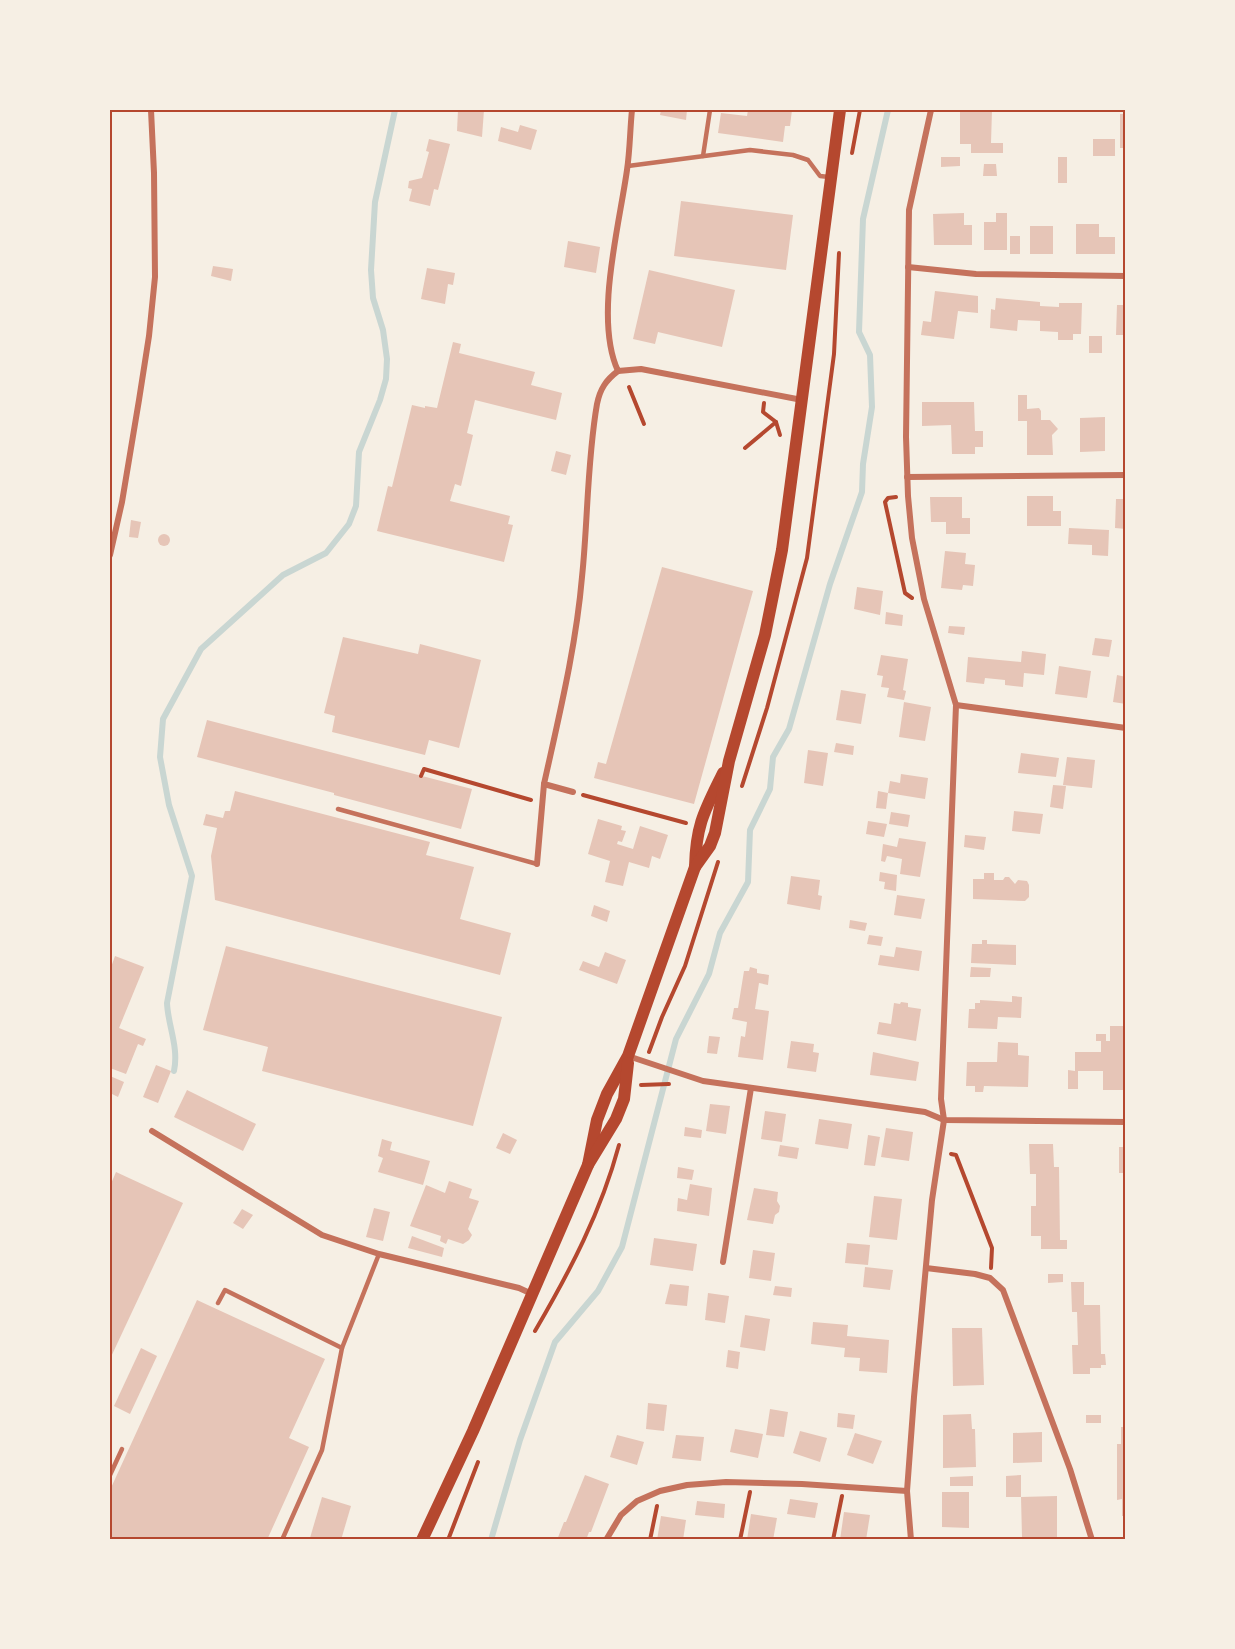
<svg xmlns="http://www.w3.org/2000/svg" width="1235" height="1649" viewBox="0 0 1235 1649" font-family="'Fira Sans',sans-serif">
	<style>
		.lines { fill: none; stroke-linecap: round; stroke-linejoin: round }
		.stream { stroke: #c9d6d2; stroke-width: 6 }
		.building { fill: #e6c5b7 }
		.path { stroke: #b5482f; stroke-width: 4 }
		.service { stroke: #c5725c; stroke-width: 4.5 }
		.minor { stroke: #c5725c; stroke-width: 6 }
		.secondary { stroke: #b5482f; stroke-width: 12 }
		.neatline { fill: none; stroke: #b5482f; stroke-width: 2 }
	</style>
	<rect width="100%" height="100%" fill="#f6efe4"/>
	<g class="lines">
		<g class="stream">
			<path d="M174,1071C179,1047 168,1026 167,1003L192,876L169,805L160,757L163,719L201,649L283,575L326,553L349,524L356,506L359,452L380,400L386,379L387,359L383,330L373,298L371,270L375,202L395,110"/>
			<polyline points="491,1540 520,1440 555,1342 598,1291 622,1247 676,1039 709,974 720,933 748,882 750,830 770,789 773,757 789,729 830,584 862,492 863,464 872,407 870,355 859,332 863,219 888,110"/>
		</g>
	</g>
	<g class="building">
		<polygon points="458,110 484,110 482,137 457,131"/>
		<polygon points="661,110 687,110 686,120 660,115"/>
		<polygon points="748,110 792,110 790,126 785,126 783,142 718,133 721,113 747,116"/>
		<polygon points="960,110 992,110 991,143 1003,143 1003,153 971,153 971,144 960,144"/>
		<rect x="1120" y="114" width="6" height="34"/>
		<polygon points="520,125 537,130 531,150 498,141 501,127 518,132"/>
		<polygon points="429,139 450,144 438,190 434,189 430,206 409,201 412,189 408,188 409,181 422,178 429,152 426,151"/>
		<rect x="1093" y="139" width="22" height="17"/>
		<polygon points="941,157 960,157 960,166 941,167"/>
		<rect x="1058" y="157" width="9" height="26"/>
		<polygon points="984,164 996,164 997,176 983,176"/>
		<polygon points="681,201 793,215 786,270 674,256"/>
		<polygon points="964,213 964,225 972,225 972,245 934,245 933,214"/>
		<polygon points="996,213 1007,213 1007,250 984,250 984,222 996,222"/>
		<polygon points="1076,224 1099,224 1099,237 1115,237 1115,254 1076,254"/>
		<rect x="1030" y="226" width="23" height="28"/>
		<rect x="1010" y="236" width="10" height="18"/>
		<polygon points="568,241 600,247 596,273 564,267"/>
		<polygon points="213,266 233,269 231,281 211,276"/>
		<polygon points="427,268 455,273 453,285 448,284 445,304 421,299"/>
		<polygon points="649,270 735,290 722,347 658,332 655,344 633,339"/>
		<polygon points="935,291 978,296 978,313 958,311 954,339 921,335 923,321 931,322"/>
		<polygon points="996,298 1040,302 1040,306 1059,307 1059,303 1082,303 1081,334 1073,334 1073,340 1058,340 1058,332 1040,331 1040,321 1018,320 1017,331 990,328 991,309 995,310"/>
		<polygon points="1117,305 1126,305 1126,335 1116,335"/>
		<rect x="1089" y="336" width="13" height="17"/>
		<polygon points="453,342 461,344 459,353 535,372 531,385 562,393 556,420 475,400 467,433 473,435 461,486 455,484 450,501 510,516 508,524 513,525 504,562 377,531 388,486 392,487 412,405 425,408 425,406 437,408"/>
		<polygon points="1018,395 1027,395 1027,409 1039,408 1041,411 1041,420 1050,420 1058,429 1052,435 1053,455 1027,455 1027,421 1018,421"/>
		<polygon points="922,402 974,402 975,431 983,431 983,447 975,447 975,454 952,454 951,425 922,426"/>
		<polygon points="1105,417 1105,451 1080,452 1080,418"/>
		<polygon points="556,451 571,455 566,475 551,471"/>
		<polygon points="1027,496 1053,496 1053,511 1061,511 1061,526 1027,526"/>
		<polygon points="930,497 962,497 962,518 970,518 970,534 946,534 946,522 931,522"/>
		<polygon points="1116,499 1126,499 1126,529 1115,528"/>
		<polygon points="131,520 141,522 138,538 129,537"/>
		<polygon points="1069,528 1109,530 1108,556 1092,555 1092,545 1068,544"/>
		<circle cx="164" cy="540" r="6"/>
		<polygon points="945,551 966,553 965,564 975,565 973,586 963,585 962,590 941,588"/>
		<polygon points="662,567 753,591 694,804 594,778 598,762 606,764"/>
		<polygon points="857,587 883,591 880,615 854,609"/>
		<polygon points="886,612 903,615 902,626 885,624"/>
		<polygon points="949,626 965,627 964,635 948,633"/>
		<polygon points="343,637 418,654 420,644 481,660 459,748 429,740 425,755 332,732 335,716 324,713"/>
		<polygon points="1095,638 1112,640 1109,657 1092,655"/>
		<polygon points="1022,651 1046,654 1044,675 1024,673 1023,687 1005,685 1005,680 985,678 984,684 966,682 968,657 1021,662"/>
		<polygon points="881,655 908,659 903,690 906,691 904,700 887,697 889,688 881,687 883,676 877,675"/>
		<polygon points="1059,666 1091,671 1087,698 1055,694"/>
		<polygon points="1117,675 1126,677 1126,704 1113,702"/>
		<polygon points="841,690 866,694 861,724 836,720"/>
		<polygon points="904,702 931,707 925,741 899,737"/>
		<polygon points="207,720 472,789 461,829 334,795 334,793 197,757"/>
		<polygon points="836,743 854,746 853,755 834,752"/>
		<polygon points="808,750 828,753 823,786 804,783"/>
		<polygon points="1021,753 1059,758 1056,777 1018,773"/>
		<polygon points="1067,757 1095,760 1092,788 1063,785"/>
		<polygon points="901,774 928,778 925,799 888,793 890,781 900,783"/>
		<polygon points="1053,785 1066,786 1063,809 1050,807"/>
		<polygon points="235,791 430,842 426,855 474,867 460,919 511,933 500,975 215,900 211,856 217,828 203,825 206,814 223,818 225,811 230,811"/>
		<polygon points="878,791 888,793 886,809 876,808"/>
		<polygon points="1014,811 1043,814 1040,834 1012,831"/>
		<polygon points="891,812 910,815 908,827 889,824"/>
		<polygon points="598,819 622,826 621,830 626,831 622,842 618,841 617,844 633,849 640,826 668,835 660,859 652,856 649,868 629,862 623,886 605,882 610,861 588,854"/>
		<polygon points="868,821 887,824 884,837 866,834"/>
		<polygon points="965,835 986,837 984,850 964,847"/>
		<polygon points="899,838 926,842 920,877 900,874 902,859 887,856 885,862 881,861 883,844 897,847"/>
		<polygon points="880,872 897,875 896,891 884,889 885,882 879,881"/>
		<polygon points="984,873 994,873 994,880 1003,880 1005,877 1009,877 1015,884 1018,880 1027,881 1029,885 1029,897 1025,901 973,899 973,879 984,879"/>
		<polygon points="791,876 820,880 818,895 822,896 820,910 787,904"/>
		<polygon points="897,895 925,899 921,919 894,915"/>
		<polygon points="594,905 610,911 607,922 591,916"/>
		<polygon points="850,920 867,923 865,931 849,928"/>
		<polygon points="869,935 883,937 881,946 867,944"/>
		<polygon points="982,940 987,940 987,944 1016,945 1016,965 971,963 972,944 982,944"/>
		<polygon points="226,946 502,1017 473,1126 262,1071 268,1047 203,1030"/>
		<polygon points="896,947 922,951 919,971 878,965 880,955 894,957"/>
		<polygon points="605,952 626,960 617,984 579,970 583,961 599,967"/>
		<polygon points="115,956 144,967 119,1028 146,1039 143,1046 138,1044 126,1074 110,1068 110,970"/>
		<polygon points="750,967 757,969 757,973 769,975 768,985 759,983 755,1009 769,1011 763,1060 738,1057 741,1036 745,1037 747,1022 732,1019 734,1008 738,1008 744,971 749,971"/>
		<polygon points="971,967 991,968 990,977 970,977"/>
		<polygon points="1012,996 1022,997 1021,1018 998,1017 997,1029 968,1028 969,1009 975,1009 975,1003 980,1003 980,1000 1012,1002"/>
		<polygon points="901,1002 908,1003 908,1007 921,1009 916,1041 877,1034 879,1022 891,1024 894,1003 900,1004"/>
		<polygon points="1110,1026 1126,1026 1126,1090 1103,1090 1103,1071 1078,1071 1078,1089 1068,1089 1068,1070 1075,1071 1075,1052 1101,1052 1101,1041 1096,1041 1096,1034 1106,1034 1106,1041 1110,1041"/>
		<polygon points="709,1036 720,1037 717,1054 707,1053"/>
		<polygon points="791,1041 814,1044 813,1052 819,1053 816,1072 787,1068"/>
		<polygon points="998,1042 1018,1043 1018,1055 1029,1056 1028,1087 984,1086 983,1092 975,1092 975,1086 966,1086 967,1062 997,1062"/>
		<polygon points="873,1052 919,1062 916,1081 870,1075"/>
		<polygon points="156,1065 171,1071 158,1103 143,1097"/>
		<polygon points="110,1076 124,1082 118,1097 110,1093"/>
		<polygon points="187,1090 256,1124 243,1151 174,1117"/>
		<polygon points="710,1104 730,1106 726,1134 706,1131"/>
		<polygon points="765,1111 786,1114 782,1142 761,1139"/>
		<polygon points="819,1119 852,1124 848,1149 815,1144"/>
		<polygon points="685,1127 702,1130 701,1138 684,1136"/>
		<polygon points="886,1128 913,1132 909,1161 881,1157"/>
		<polygon points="503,1133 517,1140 510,1154 496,1148"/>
		<polygon points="868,1135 880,1137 875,1166 864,1165"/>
		<polygon points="382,1139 392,1142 390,1150 430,1161 423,1185 378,1172 383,1158 378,1156"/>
		<polygon points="1029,1144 1053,1144 1054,1167 1059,1167 1060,1240 1067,1240 1067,1249 1041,1249 1041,1236 1031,1236 1031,1206 1036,1206 1036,1174 1030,1174"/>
		<polygon points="780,1145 799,1148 797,1159 778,1156"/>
		<rect x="1119" y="1147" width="7" height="26"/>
		<polygon points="678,1167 694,1170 692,1180 677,1178"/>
		<polygon points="116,1172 183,1203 110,1359 110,1186"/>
		<polygon points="449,1181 472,1189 469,1198 479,1201 468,1229 472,1235 469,1240 463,1244 448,1239 446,1244 440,1241 441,1236 410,1226 426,1185 445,1193"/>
		<polygon points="690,1184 712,1188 709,1216 677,1211 678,1198 687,1200"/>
		<polygon points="754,1188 778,1192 777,1201 780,1206 779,1212 775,1215 773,1224 747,1220"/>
		<polygon points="874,1196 902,1199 897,1240 869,1237"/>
		<polygon points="374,1208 390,1212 383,1241 366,1237"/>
		<polygon points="242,1209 253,1215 243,1229 233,1223"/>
		<polygon points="412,1236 444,1248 442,1257 408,1248"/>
		<polygon points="654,1238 697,1244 693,1271 650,1265"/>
		<polygon points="847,1243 870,1245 868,1265 845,1263"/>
		<polygon points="753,1250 775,1253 771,1281 749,1278"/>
		<polygon points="865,1267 893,1270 890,1290 863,1287"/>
		<polygon points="1048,1274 1063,1274 1063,1282 1048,1283"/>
		<polygon points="1071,1282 1084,1282 1084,1305 1100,1305 1101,1354 1105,1354 1106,1365 1101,1365 1101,1368 1090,1368 1090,1374 1073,1374 1072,1345 1078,1345 1077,1312 1072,1312"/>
		<polygon points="670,1284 689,1286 687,1306 665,1304"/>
		<polygon points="775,1286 792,1288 791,1297 773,1295"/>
		<polygon points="708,1293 729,1296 725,1323 705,1320"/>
		<polygon points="197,1300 325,1359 289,1438 309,1447 267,1540 110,1540 110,1490"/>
		<polygon points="745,1315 770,1319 765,1351 740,1347"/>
		<polygon points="813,1322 848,1325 847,1336 889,1340 887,1373 859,1371 860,1358 844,1357 845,1348 811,1344"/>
		<polygon points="952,1328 982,1328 984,1385 953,1386"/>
		<polygon points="141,1348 157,1356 130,1414 114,1406"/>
		<polygon points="728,1350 740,1352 738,1369 726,1367"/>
		<polygon points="648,1403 667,1405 664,1431 646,1429"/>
		<polygon points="770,1409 788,1412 784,1437 766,1435"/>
		<polygon points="838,1413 855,1415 853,1429 837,1427"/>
		<polygon points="971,1414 972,1429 975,1429 976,1467 943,1468 943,1415"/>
		<rect x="1086" y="1415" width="15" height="8"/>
		<polygon points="1121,1427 1126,1427 1126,1516 1122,1516 1122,1499 1117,1500 1117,1444 1121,1444"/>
		<polygon points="735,1429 763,1434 758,1458 730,1452"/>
		<polygon points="800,1431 827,1438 820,1462 793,1453"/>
		<polygon points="1042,1432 1042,1462 1013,1463 1013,1433"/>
		<polygon points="855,1433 882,1441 873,1464 847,1455"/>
		<polygon points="617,1435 644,1442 637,1465 610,1457"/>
		<polygon points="676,1435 704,1437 701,1461 672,1458"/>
		<polygon points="585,1475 609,1484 591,1532 589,1532 586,1540 557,1540 564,1522 566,1522"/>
		<polygon points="1021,1475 1021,1497 1057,1496 1057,1537 1022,1537 1021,1497 1006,1497 1006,1476"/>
		<polygon points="973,1476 973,1486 950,1486 950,1477"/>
		<polygon points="942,1492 969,1492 969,1528 942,1527"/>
		<polygon points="322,1497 351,1506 341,1540 310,1538"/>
		<polygon points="790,1499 818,1503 815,1518 787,1514"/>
		<polygon points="697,1501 725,1504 724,1518 695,1515"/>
		<polygon points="844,1512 870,1515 866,1540 840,1540"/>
		<polygon points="751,1514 777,1518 773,1540 747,1540"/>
		<polygon points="661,1516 686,1520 683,1540 657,1540"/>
	</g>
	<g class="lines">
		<g class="path">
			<polyline points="852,153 860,110"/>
			<polyline points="629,387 644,424"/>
			<polyline points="776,422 780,435"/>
			<polyline points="745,448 776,422 763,412 764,403"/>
			<polyline points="896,497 888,498 885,502 905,593 912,598"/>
			<polyline points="421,776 424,769 531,800"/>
			<polyline points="742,786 767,708 807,558 834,354 839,253"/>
			<polyline points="583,795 686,823"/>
			<polyline points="649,1052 662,1017 685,966 718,862"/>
			<polyline points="641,1085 669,1084"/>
			<polyline points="951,1154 956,1155 992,1248 991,1268"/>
			<path d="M535,1331C570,1271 601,1212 619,1145"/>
			<polyline points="448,1540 478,1462"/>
			<polyline points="650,1540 657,1506"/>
			<polyline points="740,1540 750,1492"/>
			<polyline points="833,1540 842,1496"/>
		</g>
		<g class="service">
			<polyline points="703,156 710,110"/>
			<polyline points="628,166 750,150 793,155 808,160 820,176 829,177"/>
			<polyline points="338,809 537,864"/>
			<polyline points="218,1303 225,1290 342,1348 379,1254"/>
			<polyline points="110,1475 122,1449"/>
			<polyline points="282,1540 322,1450 342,1348"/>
		</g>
		<g class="minor">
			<path d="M632,110C630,129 630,150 627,170C619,227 594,319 618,371L641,369L802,400"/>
			<polyline points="908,267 976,274 1126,276"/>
			<polyline points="907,477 1126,475"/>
			<polyline points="110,555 122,502 139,400 149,336 155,277 154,173 151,110"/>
			<polyline points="956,705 1126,728"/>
			<path d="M573,792L544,784C559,716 576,647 582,577C588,520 587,461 597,404C600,389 606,380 618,371"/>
			<polyline points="537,864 544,784"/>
			<polyline points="628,1056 703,1081 925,1112 944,1120 1126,1122"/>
			<polyline points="152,1131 322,1235 379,1254 519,1288 532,1294"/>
			<polyline points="723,1262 751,1088"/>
			<polyline points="926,1268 975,1274 990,1278 1003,1290 1070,1469 1092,1540"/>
			<polyline points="606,1540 621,1515 637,1501 660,1491 687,1485 726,1482 802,1484 907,1491"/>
			<polyline points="911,1540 907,1491 914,1397 932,1200 944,1120 941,1099 956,705 924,599 912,538 908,496 906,437 909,210 931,110"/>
		</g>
		<g class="secondary">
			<path d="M695,867C696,824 705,810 723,773"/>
			<polyline points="588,1165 597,1120 607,1094 628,1056 695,867 710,846 715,833 729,761 765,635 782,550 840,110"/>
			<polyline points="422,1540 473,1431 588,1165 616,1119 624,1099 628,1063"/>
		</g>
	</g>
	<rect width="1235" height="1649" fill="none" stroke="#f6efe4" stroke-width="222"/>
	<rect x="111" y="111" width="1013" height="1427" class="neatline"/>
</svg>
